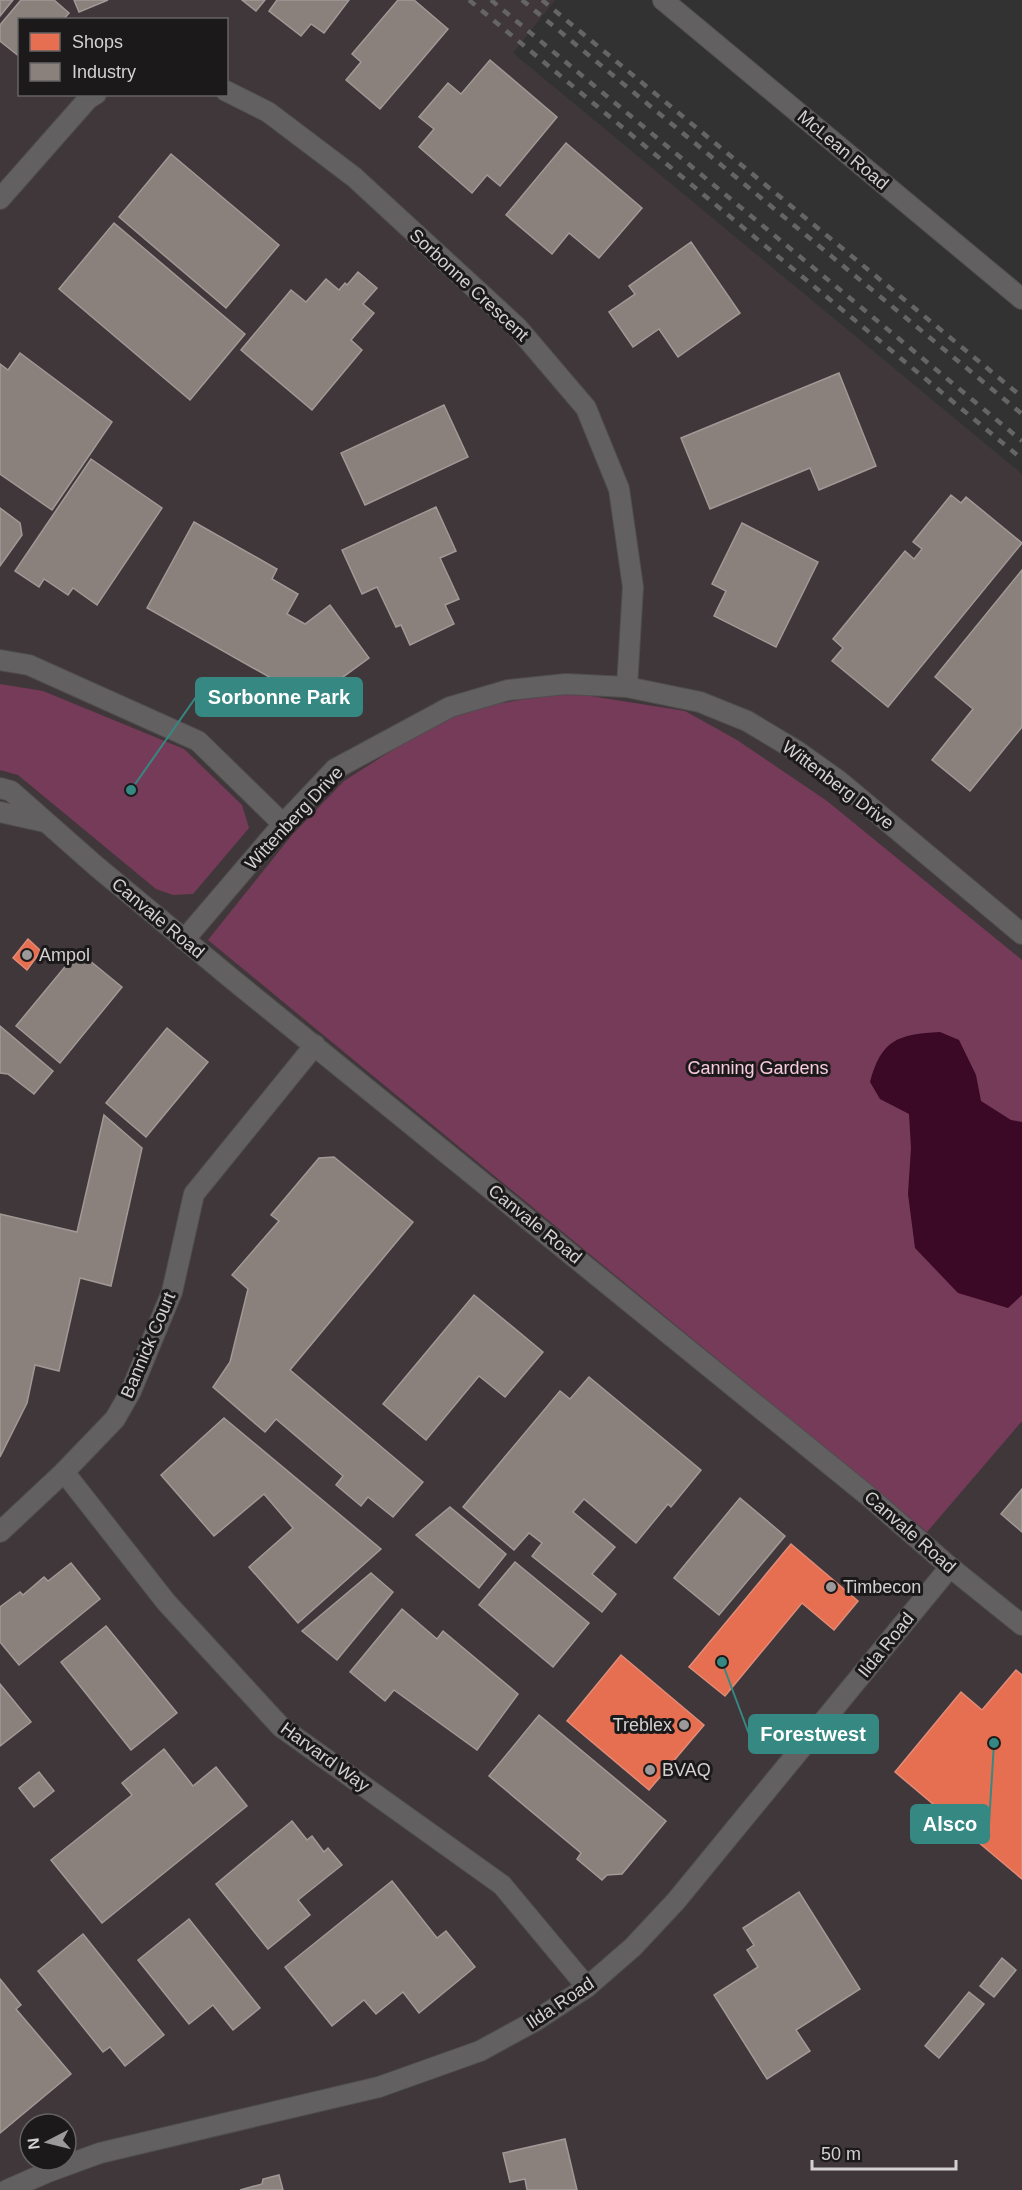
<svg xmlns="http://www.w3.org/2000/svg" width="1022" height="2190" viewBox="0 0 1022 2190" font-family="Arial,sans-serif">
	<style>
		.built { fill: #40373b; fill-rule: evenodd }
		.green { fill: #763b58 }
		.water { fill: #3b0826 }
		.shops { fill: #e76f51; stroke: #e18c78; stroke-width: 1.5 }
		.industry { fill: #8a817c; stroke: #a09996; stroke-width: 1.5 }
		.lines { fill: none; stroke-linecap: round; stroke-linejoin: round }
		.minor-casing { stroke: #504e4f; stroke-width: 22 }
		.minor { stroke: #626061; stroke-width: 20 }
		.rail { stroke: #666565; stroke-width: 4.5; stroke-dasharray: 8 8; stroke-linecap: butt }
		.poi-dot { fill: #9c999a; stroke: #1b191a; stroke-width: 2 }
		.labels { text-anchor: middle; stroke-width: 6; stroke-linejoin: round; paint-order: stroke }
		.street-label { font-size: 18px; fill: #d4d1d2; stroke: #1b191a }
		.poi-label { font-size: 18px; fill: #d4d1d2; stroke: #1b191a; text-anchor: start }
		.park-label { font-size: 18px; fill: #f9cbdf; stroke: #1b191a }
		.leader { fill: none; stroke: #368882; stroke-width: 2 }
		.callout-dot { fill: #368882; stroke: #1b191a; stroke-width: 2 }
		.callout { fill: #368882; stroke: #368882; stroke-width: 2 }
		.callout-label { font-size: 20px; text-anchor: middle; font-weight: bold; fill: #fff }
	</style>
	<rect width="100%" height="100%" fill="#333232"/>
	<path class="built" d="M0,0H555L513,53L1022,474V2190H0ZM20,20H226V94H20ZM30,2124H66V2160H30Z"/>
	<g class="green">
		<polygon points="0,684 43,691 184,749 242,805 249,828 193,894 173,895 156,889 18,775 0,770"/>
		<polygon points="565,692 685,711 737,740 827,801 1022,960 1022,1421 927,1532 208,940 292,835 344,781 452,712"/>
	</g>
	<path class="water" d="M940,1032L959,1040L976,1075L981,1101L1011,1120L1022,1122V1295L1008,1308L958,1293L915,1248L908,1194L911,1148L909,1114L880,1099L870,1082C881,1040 898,1034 940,1032Z"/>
	<g class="shops">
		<polygon points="28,939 41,951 27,970 13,958"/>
		<polygon points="791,1544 858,1601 834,1630 802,1603 725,1696 689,1667"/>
		<polygon points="621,1655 704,1725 649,1790 567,1721"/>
		<polygon points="1016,1670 1022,1675 1022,1879 895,1772 961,1692 982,1710"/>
	</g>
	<g class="industry">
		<polygon points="0,0 13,0 0,16"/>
		<polygon points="21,0 54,0 69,13 63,20 20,20 20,57 0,41 0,25"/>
		<polygon points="74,0 108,0 79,12"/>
		<polygon points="242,0 265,0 256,11"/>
		<polygon points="277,0 349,0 324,33 311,24 301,36 269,11"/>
		<polygon points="398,0 414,0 448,29 380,109 346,80 361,62 352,54"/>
		<polygon points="490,60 557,117 500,186 487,175 472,193 419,147 434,129 419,117 448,83 461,94"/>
		<polygon points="566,143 642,208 599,258 569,233 552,254 506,215"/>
		<polygon points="171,154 279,245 226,308 119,217"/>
		<polygon points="114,223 245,334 190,400 59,289"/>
		<polygon points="691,242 740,313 678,357 659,329 633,347 609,312 635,294 629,286"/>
		<polygon points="358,272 377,288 363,304 374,313 351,340 362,350 312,410 241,350 291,290 306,302 326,279 339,290 345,283 347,285"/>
		<polygon points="20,353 112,422 52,510 0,474 0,364 8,370"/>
		<polygon points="839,373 876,466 819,490 810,468 710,509 681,438"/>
		<polygon points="444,405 468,457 365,505 341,453"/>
		<polygon points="91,459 162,508 97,605 73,588 68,595 44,579 39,587 15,571"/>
		<polygon points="951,495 961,503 966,497 1022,543 888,707 832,661 843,648 833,639 905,551 914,559 922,549 913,542"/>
		<polygon points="436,507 456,551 440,558 459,599 445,605 454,624 410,645 401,625 396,627 377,587 362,594 342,550"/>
		<polygon points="0,508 20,523 22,535 0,566"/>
		<polygon points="194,522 277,569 272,579 298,594 287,614 305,624 330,605 369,658 314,698 303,692 301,695 147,608"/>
		<polygon points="742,523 818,562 776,647 714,616 726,591 712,584"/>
		<polygon points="1022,570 1022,727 970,791 932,760 973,709 935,677"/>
		<polygon points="78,951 122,987 60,1063 16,1026"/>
		<polygon points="0,1026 53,1071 34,1094 8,1074 0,1073"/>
		<polygon points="167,1028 208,1062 146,1137 106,1103"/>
		<polygon points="104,1115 142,1148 111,1286 80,1278 59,1371 35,1365 27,1403 0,1457 0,1214 77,1232"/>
		<polygon points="334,1157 413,1222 290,1370 423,1482 393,1517 368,1497 361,1506 336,1485 343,1476 276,1419 265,1432 213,1387 230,1362 248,1289 232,1275 279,1221 271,1215 319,1158"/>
		<polygon points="474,1295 543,1352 505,1397 479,1376 426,1440 383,1404"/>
		<polygon points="589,1377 701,1470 671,1507 668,1504 636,1543 584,1499 573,1512 615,1547 592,1574 616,1594 602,1612 532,1556 542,1543 529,1533 514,1550 463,1507 560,1391 570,1399"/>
		<polygon points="224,1418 381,1549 298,1623 249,1567 293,1528 264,1494 214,1536 161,1475"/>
		<polygon points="1022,1489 1022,1532 1001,1514"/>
		<polygon points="740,1498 785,1536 719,1615 674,1578"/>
		<polygon points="450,1507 506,1554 479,1588 416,1535"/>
		<polygon points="515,1562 589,1623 553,1667 479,1605"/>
		<polygon points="71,1563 100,1599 19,1665 0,1642 0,1607 20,1592 23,1595 44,1577 48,1581"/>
		<polygon points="371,1573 393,1592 337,1660 302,1631"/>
		<polygon points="402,1609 437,1639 443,1631 518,1694 477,1750 394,1690 385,1701 350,1672"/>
		<polygon points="106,1626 177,1713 131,1750 61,1662"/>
		<polygon points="0,1684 31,1722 0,1746"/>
		<polygon points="539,1715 666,1821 622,1874 607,1875 602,1880 577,1859 581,1853 489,1776"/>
		<polygon points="164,1749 193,1786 216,1767 247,1806 102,1923 51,1860 132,1795 122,1783"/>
		<polygon points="39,1772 54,1791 34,1807 19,1788"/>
		<polygon points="292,1821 307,1840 312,1836 324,1852 328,1848 342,1865 298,1900 310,1915 268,1949 216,1884"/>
		<polygon points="392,1881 437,1938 446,1931 475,1967 419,2013 403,1992 376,2014 364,2000 332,2026 285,1967"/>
		<polygon points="799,1892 860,1989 796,2030 810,2051 767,2079 714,1995 758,1967 747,1950 754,1945 743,1928"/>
		<polygon points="189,1919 260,2008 233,2030 213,2005 189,2024 138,1960"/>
		<polygon points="83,1934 164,2035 125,2066 110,2047 103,2052 38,1971"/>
		<polygon points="1002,1958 1016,1970 994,1997 980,1986"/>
		<polygon points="0,1979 21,2005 16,2009 71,2074 0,2133"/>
		<polygon points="969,1992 984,2004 939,2058 925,2046"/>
		<polygon points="565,2139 577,2190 527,2190 525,2179 510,2182 503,2153"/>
		<polygon points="279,2175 283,2190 240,2190 262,2184 263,2179"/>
	</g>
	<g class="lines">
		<g class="minor-casing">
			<g id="minor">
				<polyline points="663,0 1022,299"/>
				<polyline points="226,91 268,112 354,177 517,327 586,408 619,489 633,587 627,687"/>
				<polyline points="0,199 88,99 96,94"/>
				<polyline points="0,660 29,665 198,741 283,824"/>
				<polyline points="0,788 11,791 96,866 232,979 867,1495 950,1567 1022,1625"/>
				<polyline points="0,812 45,822"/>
				<polyline points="184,940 283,824 335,769 450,707 508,690 566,684 627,687 700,702 747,721 797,751 839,781 1022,934"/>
				<polyline points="64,1472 166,1602 281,1727 502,1885 587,1987"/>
				<polyline points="0,1532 64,1472 115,1419 131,1391 172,1292 194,1194 315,1045"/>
				<polyline points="7,2190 48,2172 100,2153 379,2087 480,2051 535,2021 587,1987 633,1947 676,1901 950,1567"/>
			</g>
		</g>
		<use href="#minor" class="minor"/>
		<g class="rail">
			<polyline points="469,0 1022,459"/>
			<polyline points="491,0 1022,441"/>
			<polyline points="522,0 1022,414"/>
			<polyline points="542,0 1022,397"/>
		</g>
	</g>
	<g class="poi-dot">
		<circle cx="27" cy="955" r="6"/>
		<circle cx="831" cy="1587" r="6"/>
		<circle cx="684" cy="1725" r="6"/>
		<circle cx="650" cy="1770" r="6"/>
	</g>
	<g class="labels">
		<g class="street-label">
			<text transform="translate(843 150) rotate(40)" y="6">McLean Road</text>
			<text transform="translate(469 285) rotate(43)" y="6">Sorbonne Crescent</text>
			<text transform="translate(838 785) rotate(37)" y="6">Wittenberg Drive</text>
			<text transform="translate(294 818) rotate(-47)" y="6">Wittenberg Drive</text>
			<text transform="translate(158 918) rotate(40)" y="6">Canvale Road</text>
			<text transform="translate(535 1224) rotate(39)" y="6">Canvale Road</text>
			<text transform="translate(148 1345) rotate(-67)" y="6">Bannick Court</text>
			<text transform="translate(910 1532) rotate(41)" y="6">Canvale Road</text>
			<text transform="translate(886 1645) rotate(-51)" y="6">Ilda Road</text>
			<text transform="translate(325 1757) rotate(36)" y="6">Harvard Way</text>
			<text transform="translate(560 2003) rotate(-34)" y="6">Ilda Road</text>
		</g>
		<g class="poi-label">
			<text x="39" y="961">Ampol</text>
			<text x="843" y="1593">Timbecon</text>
			<text x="672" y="1731" text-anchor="end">Treblex</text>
			<text x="662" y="1776">BVAQ</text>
		</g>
		<g class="park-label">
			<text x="758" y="1074">Canning Gardens</text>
		</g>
	</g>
	<path class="leader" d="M131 790L196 697M722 1662L749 1734M994 1743L989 1824"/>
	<g class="callout-dot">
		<circle cx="131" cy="790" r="6"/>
		<circle cx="722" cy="1662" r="6"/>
		<circle cx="994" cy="1743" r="6"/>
	</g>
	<g class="callout">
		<rect x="196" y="678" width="166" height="38" rx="6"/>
		<rect x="749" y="1715" width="129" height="38" rx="6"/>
		<rect x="911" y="1805" width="78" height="38" rx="6"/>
	</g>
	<g class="callout-label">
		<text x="279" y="704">Sorbonne Park</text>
		<text x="813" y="1741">Forestwest</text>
		<text x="950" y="1831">Alsco</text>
	</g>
	<rect x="18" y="18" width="210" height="78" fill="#1b191a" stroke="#656364" stroke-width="1.5"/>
	<rect x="30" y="33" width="30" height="18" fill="#e76f51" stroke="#656364" stroke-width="1.5"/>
	<text x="72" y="48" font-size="18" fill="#d4d1d2">Shops</text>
	<rect x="30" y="63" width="30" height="18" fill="#8a817c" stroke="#656364" stroke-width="1.5"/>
	<text x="72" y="78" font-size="18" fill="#d4d1d2">Industry</text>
	<g transform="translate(48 2142) rotate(263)"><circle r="28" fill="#1b191a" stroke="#656364" stroke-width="1.5"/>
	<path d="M0-4.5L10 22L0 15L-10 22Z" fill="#9c999a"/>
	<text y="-9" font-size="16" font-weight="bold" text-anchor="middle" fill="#d4d1d2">N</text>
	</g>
	<path d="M812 2160v9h144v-9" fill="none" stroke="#d4d1d2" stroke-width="3"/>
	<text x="821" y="2160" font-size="18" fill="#d4d1d2" stroke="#1b191a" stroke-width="4.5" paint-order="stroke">50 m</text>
</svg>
